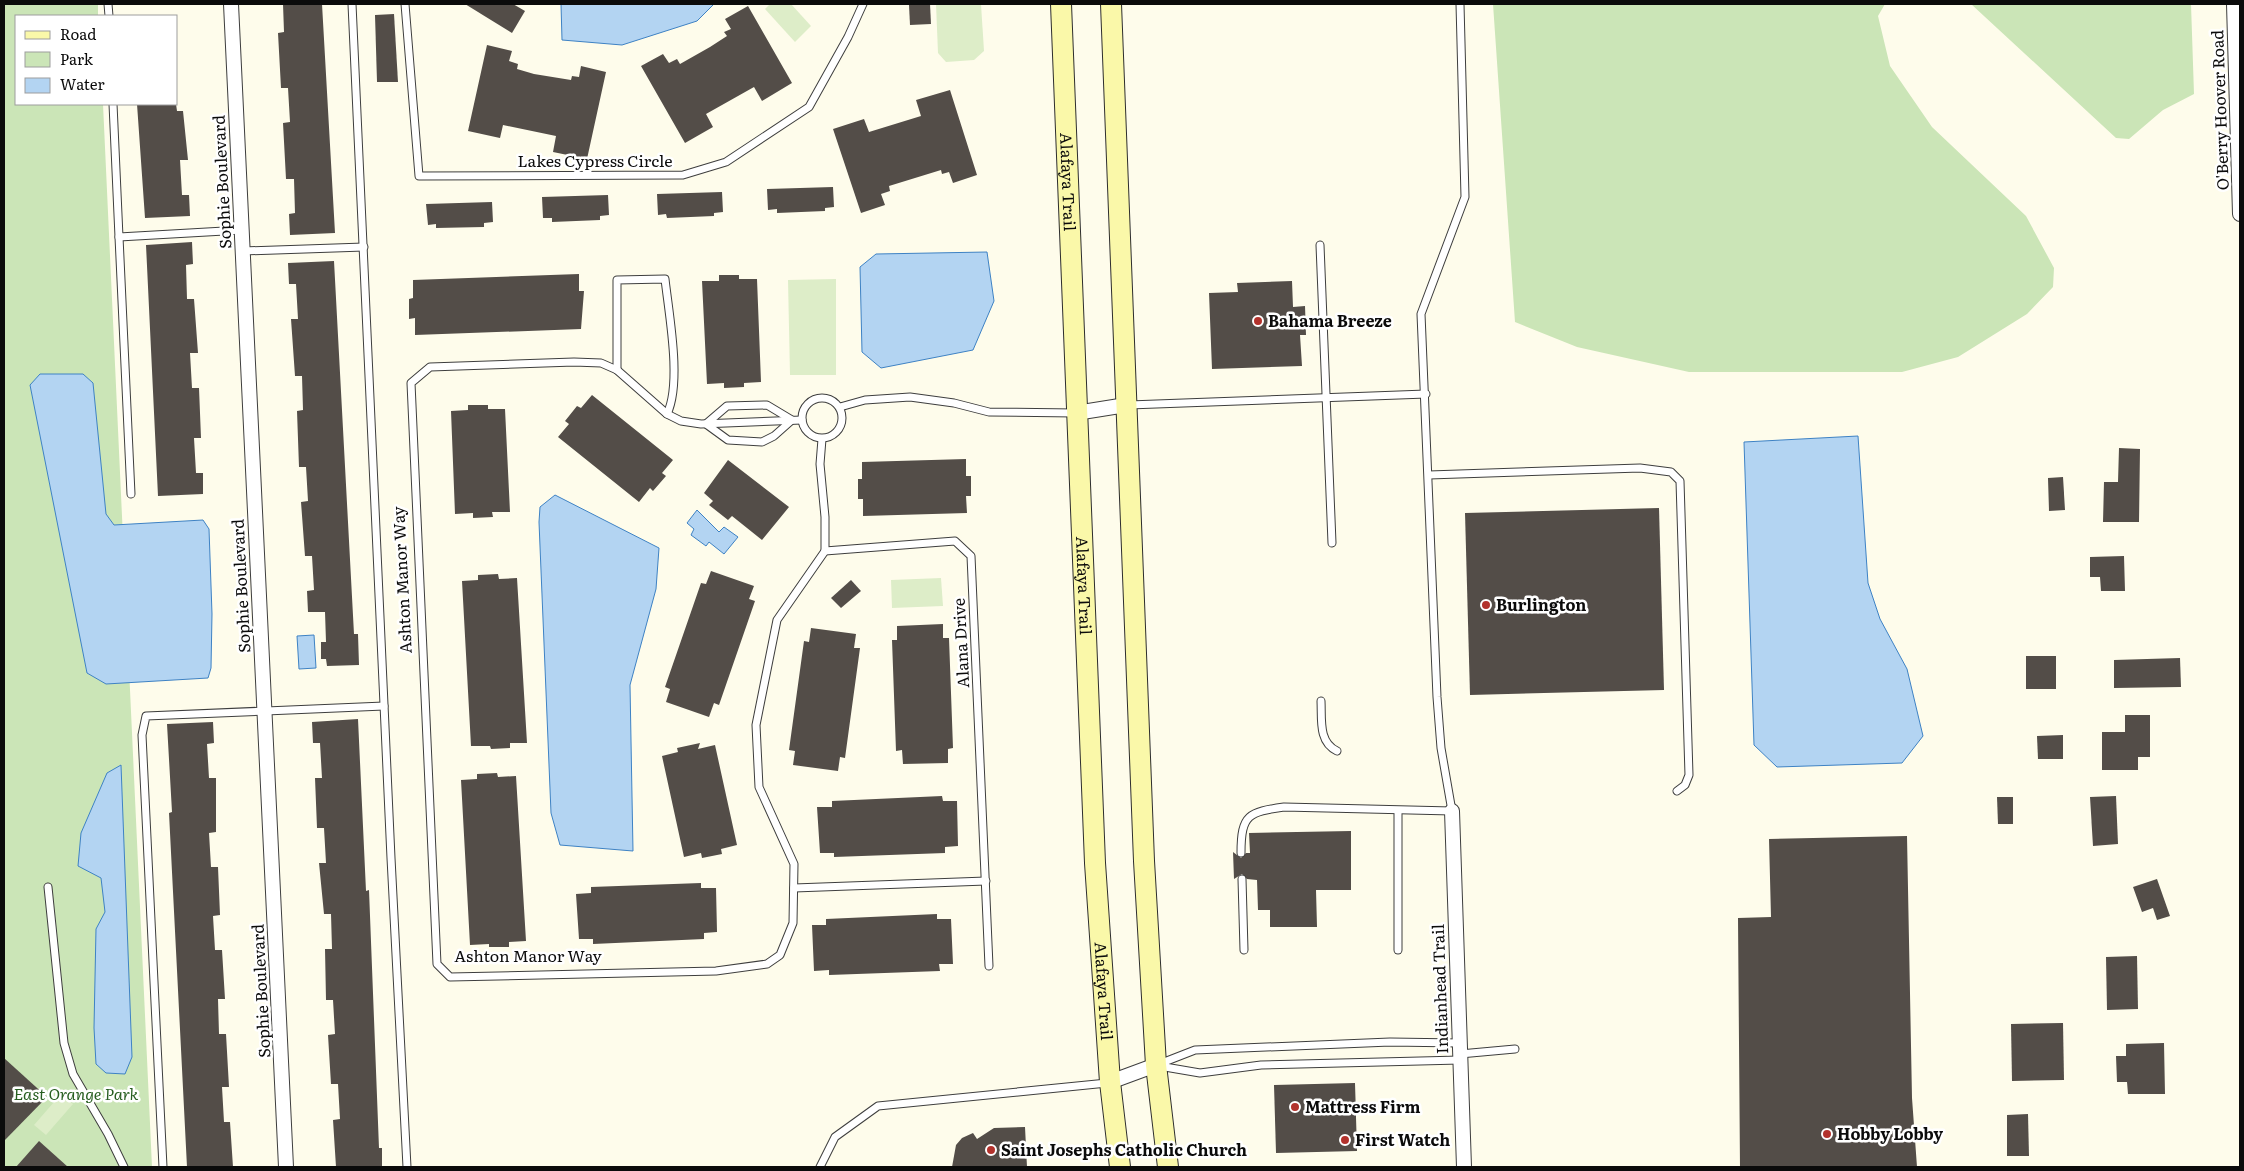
<svg xmlns="http://www.w3.org/2000/svg" width="2244" height="1171" viewBox="0 0 2244 1171" font-family="Literata,serif">
	<style>
		.green { fill: #cbe5b7 }
		.pitch { fill: #ddedc8 }
		.water { fill: #b3d4f2; stroke: #3e82c4 }
		.building { fill: #534d48 }
		.lines { fill: none; stroke-linecap: round; stroke-linejoin: round }
		.lane-casing { stroke: #3e3e3e; stroke-width: 9 }
		.street-casing { stroke: #3e3e3e; stroke-width: 16 }
		.secondary-casing { stroke: #2d2d2d; stroke-width: 22 }
		.lane { stroke: #fff; stroke-width: 7 }
		.street { stroke: #fff; stroke-width: 14 }
		.secondary { stroke: #faf8a9; stroke-width: 20 }
		.poi-dot { fill: #b2322c; stroke: #fff; stroke-width: 2 }
		.labels { text-anchor: middle; stroke-width: 5; stroke-linejoin: round; paint-order: stroke }
		.street-label { font-size: 16px; fill: #0b0b0b; stroke: #fff }
		.poi-label { font-size: 16px; font-weight: bold; fill: #0b0b0b; stroke: #fff; text-anchor: start }
		.park-label { font-size: 16px; font-style: italic; fill: #275e20; stroke: #fff }
	</style>
	<rect width="100%" height="100%" fill="#fefceb"/>
	<g class="green">
		<polygon points="4,4 98,4 98,16 16,16 16,104 103,104 152,1167 4,1167"/>
		<polygon points="1493,4 1885,4 1878,16 1890,66 1932,127 2026,216 2054,268 2053,287 2027,314 1958,357 1902,372 1689,372 1577,347 1515,322"/>
		<polygon points="1971,4 2191,4 2194,94 2163,110 2129,139 2116,138"/>
	</g>
	<g class="pitch">
		<polygon points="770,4 791,4 811,26 795,42 765,9"/>
		<polygon points="936,4 981,4 984,51 974,60 946,62 938,53"/>
		<polygon points="836,279 836,375 790,375 788,280"/>
		<polygon points="941,578 943,606 892,608 891,580"/>
		<polygon points="61,1094 73,1104 46,1135 34,1125"/>
	</g>
	<g class="water">
		<polygon points="561,4 714,4 697,21 622,45 562,40"/>
		<polygon points="987,252 994,301 973,350 881,368 862,352 860,267 876,254"/>
		<polygon points="40,374 83,374 93,383 106,514 114,525 203,520 209,529 212,614 211,668 208,678 106,684 87,673 30,385"/>
		<polygon points="1858,436 1868,583 1880,619 1907,669 1923,736 1902,763 1777,767 1754,745 1744,442"/>
		<polygon points="555,495 659,548 656,589 630,685 633,851 560,845 551,813 539,522 540,507"/>
		<polygon points="697,510 719,532 724,527 738,537 724,554 709,542 706,546 691,535 694,529 687,523"/>
		<polygon points="314,635 316,668 299,669 297,636"/>
		<polygon points="121,765 132,1057 125,1074 106,1073 96,1064 94,1028 96,929 105,912 101,878 78,866 81,833 107,773"/>
	</g>
	<g class="building">
		<polygon points="283,4 322,4 335,233 290,235 289,214 295,213 294,179 286,179 283,123 290,122 288,88 281,88 278,33 284,32"/>
		<polygon points="465,4 513,4 525,11 512,33"/>
		<polygon points="930,4 931,24 910,25 909,5"/>
		<polygon points="748,6 792,83 762,101 754,87 706,114 713,127 685,143 641,66 663,54 669,63 677,59 680,64 710,47 727,36 724,32 731,29 725,19"/>
		<polygon points="394,14 398,82 377,82 375,15"/>
		<polygon points="487,45 512,51 509,61 518,64 517,69 534,74 571,80 572,76 579,77 581,66 606,72 587,159 553,152 556,136 503,125 500,138 468,131"/>
		<polygon points="950,90 977,175 953,183 949,172 942,174 941,170 889,186 890,191 881,194 885,205 861,213 833,129 864,119 869,132 921,116 916,100"/>
		<polygon points="137,104 176,104 177,111 183,111 188,160 180,160 182,195 189,195 190,216 145,218"/>
		<polygon points="833,187 834,207 825,208 825,211 777,213 777,209 768,210 767,189"/>
		<polygon points="722,192 723,212 714,213 714,216 667,218 666,214 658,215 657,194"/>
		<polygon points="608,195 609,215 600,216 600,220 552,222 552,218 543,218 542,197"/>
		<polygon points="492,202 493,222 484,223 484,227 436,228 436,224 428,225 426,204"/>
		<polygon points="192,242 193,264 186,265 187,299 194,299 198,353 190,353 192,388 199,388 201,438 194,438 196,473 203,473 203,494 158,496 146,245"/>
		<polygon points="334,261 354,634 358,634 359,665 327,666 326,659 321,659 321,642 326,642 325,612 308,612 307,591 314,590 312,556 305,556 301,502 308,501 306,467 299,467 297,411 303,410 302,376 295,376 291,319 298,319 296,284 289,284 288,263"/>
		<polygon points="579,274 579,291 584,291 581,329 415,335 415,318 409,319 409,299 413,298 413,280"/>
		<polygon points="719,275 739,275 739,279 757,279 761,382 744,383 744,387 724,388 724,383 707,384 702,281 719,281"/>
		<polygon points="1292,281 1293,307 1305,306 1306,335 1300,335 1302,366 1212,369 1209,293 1238,292 1237,283"/>
		<polygon points="592,395 673,460 662,473 666,476 653,491 650,488 639,502 558,437 569,424 565,421 577,406 581,408"/>
		<polygon points="468,405 488,405 488,409 505,409 510,512 492,512 493,517 473,518 473,513 455,514 451,411 468,410"/>
		<polygon points="2119,448 2140,449 2139,522 2103,522 2104,482 2118,482"/>
		<polygon points="966,459 966,476 971,476 971,496 966,496 967,513 863,516 863,499 858,499 858,479 862,479 862,462"/>
		<polygon points="728,460 789,507 762,540 732,516 728,520 709,505 713,501 704,493"/>
		<polygon points="2063,477 2065,510 2049,511 2048,478"/>
		<polygon points="1659,508 1664,690 1470,695 1465,513"/>
		<polygon points="2124,556 2125,591 2101,591 2100,577 2090,577 2090,557"/>
		<polygon points="711,571 754,586 749,599 755,601 719,705 714,703 709,717 666,702 670,689 665,687 701,583 706,584"/>
		<polygon points="498,574 499,579 517,578 527,743 510,743 510,748 491,749 490,746 471,746 462,581 478,580 478,575"/>
		<polygon points="851,580 861,591 841,608 831,598"/>
		<polygon points="943,624 943,638 949,638 953,748 948,749 948,763 903,764 902,750 896,751 892,640 897,640 897,626"/>
		<polygon points="811,628 856,634 854,648 860,648 845,758 840,757 838,771 793,765 795,751 789,750 804,641 809,642"/>
		<rect x="2026" y="656" width="30" height="33"/>
		<polygon points="2180,658 2181,687 2114,688 2114,660"/>
		<polygon points="2125,715 2150,715 2150,757 2138,757 2138,770 2102,770 2102,732 2125,732"/>
		<polygon points="358,719 366,891 369,890 379,1148 382,1148 382,1167 336,1167 333,1120 340,1119 338,1084 331,1084 328,1035 335,1034 333,1000 326,1000 325,949 332,949 331,914 324,914 319,863 326,863 324,828 317,828 315,778 322,778 320,743 313,743 312,722"/>
		<polygon points="213,722 214,743 207,744 209,778 216,778 216,832 209,833 211,867 218,867 220,915 213,916 215,950 222,950 225,999 218,999 219,1034 226,1034 229,1087 222,1087 224,1122 230,1122 233,1167 187,1167 169,813 172,812 167,724"/>
		<polygon points="2063,735 2063,759 2038,759 2037,736"/>
		<polygon points="700,743 698,749 715,745 737,845 721,849 722,854 702,858 701,853 684,857 662,756 678,752 677,748"/>
		<polygon points="497,773 498,777 516,776 526,941 509,942 509,947 489,947 489,944 470,945 461,780 477,779 477,774"/>
		<polygon points="942,796 943,801 957,801 958,846 945,847 945,853 834,857 834,853 820,853 817,807 832,807 832,801"/>
		<polygon points="2116,796 2118,844 2093,846 2090,797"/>
		<polygon points="1997,797 2013,797 2013,824 1998,824"/>
		<polygon points="1351,831 1351,890 1316,890 1317,927 1270,927 1270,910 1258,910 1257,880 1247,879 1242,874 1234,879 1233,852 1241,858 1246,853 1250,853 1249,833"/>
		<polygon points="1907,836 1912,1098 1917,1167 1740,1167 1738,918 1771,917 1769,839"/>
		<polygon points="2157,879 2170,916 2157,920 2153,908 2142,912 2133,887"/>
		<polygon points="701,883 701,888 716,888 717,932 704,933 704,939 593,944 593,939 579,939 576,894 591,893 591,887"/>
		<polygon points="937,914 937,919 951,919 953,964 939,964 940,971 829,975 829,970 814,971 812,925 826,925 826,919"/>
		<polygon points="2137,956 2138,1009 2107,1010 2106,957"/>
		<polygon points="2063,1023 2064,1080 2012,1081 2011,1024"/>
		<polygon points="2164,1043 2165,1094 2128,1094 2127,1082 2117,1082 2116,1056 2126,1056 2126,1044"/>
		<polygon points="4,1058 47,1097 4,1141"/>
		<polygon points="1355,1083 1357,1151 1276,1153 1274,1085"/>
		<polygon points="2028,1114 2029,1156 2007,1156 2007,1115"/>
		<polygon points="1025,1127 1027,1167 952,1167 956,1145 962,1138 973,1133 977,1139 994,1128"/>
		<polygon points="39,1141 68,1167 16,1167"/>
	</g>
	<g class="lines">
		<g class="lane-casing">
			<g id="lane">
				<polyline points="108,4 109,16"/>
				<polyline points="352,4 391,858 407,1167"/>
				<polyline points="405,4 419,176 683,175 726,162 809,107 848,37 863,4"/>
				<polyline points="113,104 119,237 242,230"/>
				<polyline points="119,237 131,494"/>
				<polyline points="1320,245 1332,543"/>
				<polyline points="243,251 364,247"/>
				<path d="M617,370V280L665,279C669,315 682,383 667,414"/>
				<circle cx="822" cy="418" r="20"/>
				<polygon points="767,405 792,420 774,436 762,442 728,440 706,424 727,406"/>
				<polyline points="1129,405 1426,394"/>
				<polyline points="840,407 865,400 910,397 954,403 989,412 1075,413"/>
				<polyline points="802,420 701,424 681,421 667,414 617,370 601,363 574,362 430,367 411,383 437,964 450,977 716,971 767,964 780,955 793,923 794,864 759,787 756,725 777,620 825,551 825,517 820,464 822,439"/>
				<polyline points="1429,475 1640,468 1671,472 1680,481 1689,775 1685,785 1677,791"/>
				<polyline points="825,551 955,541 971,556 989,966"/>
				<path d="M1321,701C1322,719 1318,742 1337,751"/>
				<path d="M1241,853C1241,814 1249,812 1284,807L1452,811L1441,748L1437,697L1421,314L1465,197L1460,4"/>
				<polyline points="1242,879 1244,950"/>
				<polyline points="48,887 64,1043 73,1074 108,1134 124,1167"/>
				<polyline points="794,888 986,881"/>
				<polyline points="1398,950 1398,811"/>
				<polyline points="1460,1054 1515,1049"/>
				<polyline points="1159,1064 1195,1050 1390,1042 1460,1043"/>
				<polyline points="1159,1066 1200,1073 1261,1065 1460,1060"/>
				<polyline points="163,1167 142,735 146,716 384,706"/>
				<polyline points="820,1167 835,1137 878,1106 1107,1083"/>
			</g>
		</g>
		<g class="street-casing">
			<g id="street">
				<polyline points="231,4 286,1167"/>
				<polyline points="2234,4 2240,214"/>
				<polyline points="1076,413 1126,405"/>
				<polyline points="1452,811 1464,1167"/>
				<polyline points="1110,1082 1156,1065"/>
			</g>
		</g>
		<g class="secondary-casing">
			<g id="secondary">
				<path id="s1" d="M1061,4L1095,863L1110,1082L1120,1167"/>
				<polyline points="1111,4 1144,861 1156,1065 1168,1167"/>
			</g>
		</g>
		<use href="#lane" class="lane"/>
		<use href="#street" class="street"/>
		<use href="#secondary" class="secondary"/>
	</g>
	<g class="poi-dot">
		<circle cx="1258" cy="321" r="5"/>
		<circle cx="1486" cy="605" r="5"/>
		<circle cx="1295" cy="1107" r="5"/>
		<circle cx="1827" cy="1134" r="5"/>
		<circle cx="1345" cy="1140" r="5"/>
		<circle cx="991" cy="1150" r="5"/>
	</g>
	<g class="labels">
		<g class="street-label">
			<text transform="translate(2220 110) rotate(-92)" y="6">O'Berry Hoover Road</text>
			<text x="595" y="167">Lakes Cypress Circle</text>
			<text dy="6" stroke="none"><textPath href="#s1" startOffset="178">Alafaya Trail</textPath></text>
			<text transform="translate(222 182) rotate(-93)" y="6">Sophie Boulevard</text>
			<text transform="translate(402 580) rotate(-93)" y="6">Ashton Manor Way</text>
			<text transform="translate(241 586) rotate(-93)" y="6">Sophie Boulevard</text>
			<text dy="6" stroke="none"><textPath href="#s1" startOffset="582">Alafaya Trail</textPath></text>
			<text transform="translate(961 643) rotate(-93)" y="6">Alana Drive</text>
			<text x="528" y="962">Ashton Manor Way</text>
			<text transform="translate(1440 989) rotate(-92)" y="6">Indianhead Trail</text>
			<text dy="6" stroke="none"><textPath href="#s1" startOffset="988">Alafaya Trail</textPath></text>
			<text transform="translate(261 991) rotate(-93)" y="6">Sophie Boulevard</text>
		</g>
		<g class="poi-label">
			<text x="1268" y="327">Bahama Breeze</text>
			<text x="1496" y="611">Burlington</text>
			<text x="1305" y="1113">Mattress Firm</text>
			<text x="1837" y="1140">Hobby Lobby</text>
			<text x="1355" y="1146">First Watch</text>
			<text x="1001" y="1156">Saint Josephs Catholic Church</text>
		</g>
		<g class="park-label">
			<text x="76" y="1100">East Orange Park</text>
		</g>
	</g>
	<rect width="2244" height="1171" fill="none" stroke="#0b0b0b" stroke-width="10"/>
	<rect x="15" y="15" width="162" height="90" fill="#ffffff" stroke="#9d9d9d"/>
	<rect x="25" y="31" width="25" height="8" fill="#faf8a9" stroke="#9d9d9d"/>
	<text x="60" y="40" font-size="15" fill="#0b0b0b">Road</text>
	<rect x="25" y="52" width="25" height="15" fill="#cbe5b7" stroke="#9d9d9d"/>
	<text x="60" y="65" font-size="15" fill="#0b0b0b">Park</text>
	<rect x="25" y="78" width="25" height="15" fill="#b3d4f2" stroke="#9d9d9d"/>
	<text x="60" y="90" font-size="15" fill="#0b0b0b">Water</text>
</svg>
